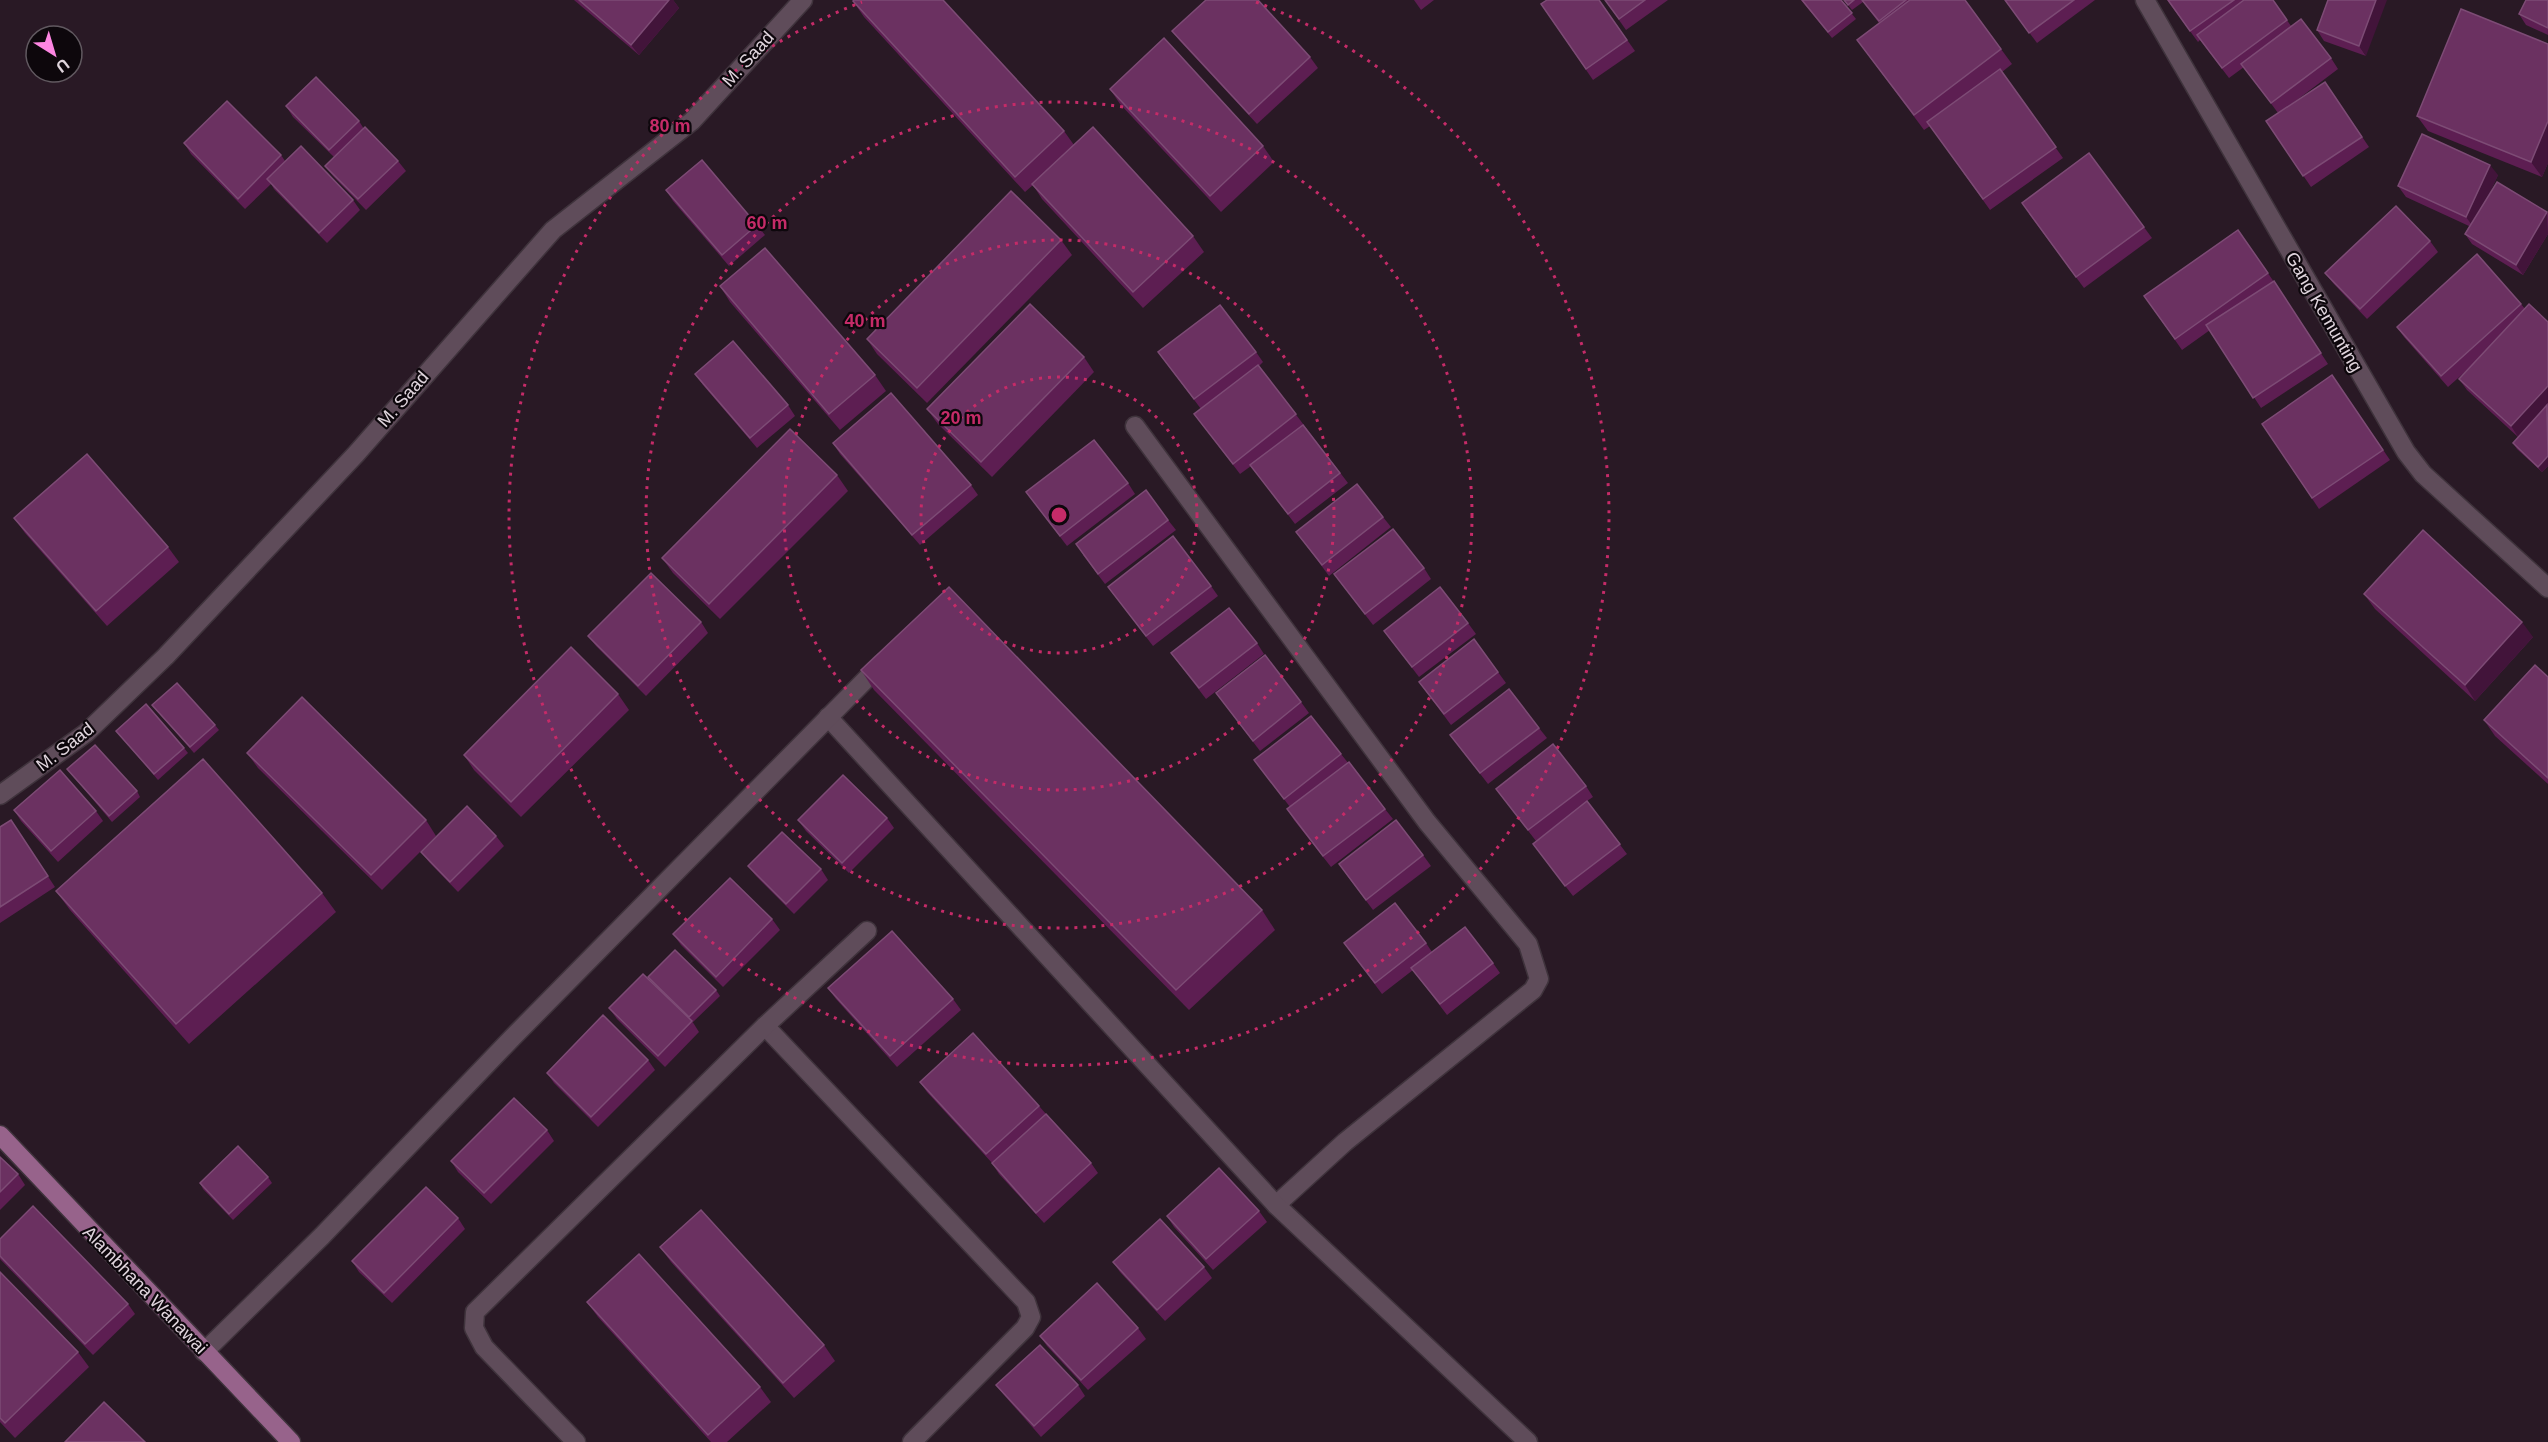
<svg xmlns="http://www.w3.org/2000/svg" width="2548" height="1442" viewBox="0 0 2548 1442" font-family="Helvetica,sans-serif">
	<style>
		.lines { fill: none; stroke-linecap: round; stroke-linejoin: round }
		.service-casing { stroke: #3f333c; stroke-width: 21 }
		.minor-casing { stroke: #3f333c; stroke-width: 21 }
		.tertiary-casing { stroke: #3f333c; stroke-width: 21 }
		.primary-casing { stroke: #3f333c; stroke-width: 21 }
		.service { stroke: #5f4c5a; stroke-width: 18 }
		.minor { stroke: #5f4c5a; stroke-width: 18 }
		.tertiary { stroke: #5f4c5a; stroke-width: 18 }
		.primary { stroke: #97638b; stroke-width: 18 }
		.wall { fill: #5d1e52 }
		.shaded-wall { fill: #42143a }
		.building { fill: #6b3161; stroke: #7d4b75; stroke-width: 1.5 }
		.ring { fill: none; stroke: #c52b68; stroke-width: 3; stroke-dasharray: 3 6 }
		.labels { text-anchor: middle; stroke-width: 4.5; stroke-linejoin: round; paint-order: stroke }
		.street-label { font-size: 18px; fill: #e0d5dd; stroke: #0d070c }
		.centre { fill: #c52b68; stroke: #0d070c; stroke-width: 3 }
		.ring-label { font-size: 18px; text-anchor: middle; font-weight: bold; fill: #c52b68; stroke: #0d070c; stroke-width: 4.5; stroke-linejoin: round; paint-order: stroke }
	</style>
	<rect width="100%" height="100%" fill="#291925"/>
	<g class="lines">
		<g class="service-casing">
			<g id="service">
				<polyline points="1135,426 1427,822 1528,944 1539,979 1533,990 1345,1142 1276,1205"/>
				<polyline points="828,717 1276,1205 1528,1442"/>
			</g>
		</g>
		<g class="minor-casing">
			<g id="minor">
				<polyline points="2145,0 2406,452 2423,474 2548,588"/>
				<polyline points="765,1026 1026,1302 1031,1317 1025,1328 912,1442"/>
				<polyline points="204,1352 322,1236 512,1038 882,663"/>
				<polyline points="576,1442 484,1347 474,1328 475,1312 765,1026 867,931"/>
			</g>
		</g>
		<g class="tertiary-casing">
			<polyline id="tertiary" points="0,795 86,733 166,656 356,454 553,230 692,121 803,0"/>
		</g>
		<g class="primary-casing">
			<polyline id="primary" points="0,1135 291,1442"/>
		</g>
		<use href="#service" class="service"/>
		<use href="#minor" class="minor"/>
		<use href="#tertiary" class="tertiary"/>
		<use href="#primary" class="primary"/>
	</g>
	<g class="wall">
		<polygon points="574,0 673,0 679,8 639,55"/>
		<polygon points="1414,0 1434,0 1421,10"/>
		<polygon points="1599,0 1635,51 1593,80 1541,4"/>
		<polygon points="1605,0 1668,0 1626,30"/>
		<polygon points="1801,0 1841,0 1856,19 1832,38"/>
		<polygon points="1844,0 1965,0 2012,64 2002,72 2063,158 1990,210 1930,126 1924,130 1857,40 1879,23 1863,2 1852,10"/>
		<polygon points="2005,0 2095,0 2037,43"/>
		<polygon points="2167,0 2273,0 2291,26 2331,58 2338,69 2289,106 2325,82 2369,147 2311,187 2266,121 2278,113 2244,67 2229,78 2200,40 2198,42"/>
		<polygon points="2328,0 2366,56 2324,41 2317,30"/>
		<polygon points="2548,0 2548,35 2526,25 2519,14"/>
		<polygon points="853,1 1064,131 1074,145 1193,236 1204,252 1143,308 1042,199 1033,185 1025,192 864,17"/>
		<polygon points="1172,31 1310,57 1318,68 1257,124 1180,41"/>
		<polygon points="2548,44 2548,163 2542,177 2428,131 2417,116"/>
		<polygon points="1110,89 1263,146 1274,162 1221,212 1120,104"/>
		<polygon points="286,106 359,121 364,129 398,161 406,171 366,210 333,176 325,166 334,157 293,117"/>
		<polygon points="184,143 281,155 285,161 353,200 360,210 327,243 274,189 271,184 245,209 191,154"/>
		<polygon points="2089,153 2152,238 2084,288 2029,214"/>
		<polygon points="2498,175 2489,194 2547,212 2548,213 2548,234 2523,275 2472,244 2465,234 2469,226 2406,197 2398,186"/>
		<polygon points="666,190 757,225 765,235 729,266 673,201"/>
		<polygon points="2238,230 2281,292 2328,364 2261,408 2210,330 2182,350 2144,296"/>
		<polygon points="1061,240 1072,255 927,403 877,354 867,339"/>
		<polygon points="2430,241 2438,252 2367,319 2333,283 2325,273"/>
		<polygon points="720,286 875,375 886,391 840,430 730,302"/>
		<polygon points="2521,304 2525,309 2548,322 2548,466 2542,472 2517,449 2513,443 2518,437 2467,390 2459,379 2474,364 2448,387 2404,337 2397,327"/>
		<polygon points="1158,352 1256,352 1263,362 1259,366 1348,483 1295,524 1251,466 1240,474 1194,414 1201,409"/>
		<polygon points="1084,357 1094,372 992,477 938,424 927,409"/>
		<polygon points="695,374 788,405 795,416 757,448 703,385"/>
		<polygon points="2332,375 2390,460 2319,509 2262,424"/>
		<polygon points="833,443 971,485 978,495 920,545 840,454"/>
		<polygon points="837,475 848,491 720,619 673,573 662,558"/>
		<polygon points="1128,483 1135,494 1067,546 1026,492"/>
		<polygon points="1383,517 1391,527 1329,576 1304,542"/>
		<polygon points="14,518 168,547 179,562 107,626 25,533"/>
		<polygon points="1168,520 1176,530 1105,584 1083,555"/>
		<polygon points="1424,568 1431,579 1373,625 1334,574"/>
		<polygon points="1211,586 1218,596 1153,646 1108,587"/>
		<polygon points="2364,594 2533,637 2475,701 2375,609"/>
		<polygon points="701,622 708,633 646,696 596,646 588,636"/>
		<polygon points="1468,623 1476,634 1419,677 1384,631"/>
		<polygon points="1257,643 1264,654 1206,699 1171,653"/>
		<polygon points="861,670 1262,910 1275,930 1189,1010 874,690"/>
		<polygon points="1498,672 1506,683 1451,725 1419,682"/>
		<polygon points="2548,677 2548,784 2495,736 2484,720"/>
		<polygon points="1216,693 1301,702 1309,713 1260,751"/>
		<polygon points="618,694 629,710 521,817 474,770 464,755"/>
		<polygon points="152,705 215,725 219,730 194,753"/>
		<polygon points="1539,728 1547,738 1488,784 1450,735"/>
		<polygon points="116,731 184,748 188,753 158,780"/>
		<polygon points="247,753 426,820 436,836 382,890 258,768"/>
		<polygon points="1341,754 1393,819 1331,867 1294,820 1287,809 1290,807 1254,760"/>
		<polygon points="67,769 137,791 140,797 112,822"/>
		<polygon points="1586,786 1593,797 1587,801 1627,854 1573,896 1533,844 1584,804 1536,841 1496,789"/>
		<polygon points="14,810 96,811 103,821 58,862 21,821"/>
		<polygon points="887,818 894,828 849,873 806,831 798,820"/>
		<polygon points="11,820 55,887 0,923 0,827"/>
		<polygon points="496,836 504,846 458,892 429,862 421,852"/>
		<polygon points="1423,855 1431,866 1373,910 1346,874"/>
		<polygon points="748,866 821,869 828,880 794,914 756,876"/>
		<polygon points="56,891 322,893 336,912 189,1044 70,910"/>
		<polygon points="772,919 780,930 723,987 681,945 673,934"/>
		<polygon points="1344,943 1426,943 1432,952 1493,963 1500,973 1447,1015 1413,970 1382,994"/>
		<polygon points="648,977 716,990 720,996 693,1022 652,982"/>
		<polygon points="828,988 953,999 961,1010 897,1067 836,999"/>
		<polygon points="609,1008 692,1021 699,1032 665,1067 617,1019"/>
		<polygon points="648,1060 655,1070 598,1127 554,1083 547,1073"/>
		<polygon points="920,1082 1039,1106 1046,1114 1091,1163 1098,1173 1044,1223 999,1174 992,1163 927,1092"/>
		<polygon points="547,1130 554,1141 491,1204 458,1172 451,1161"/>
		<polygon points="0,1157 18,1174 25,1185 0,1210"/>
		<polygon points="268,1177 272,1183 233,1220 203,1189 200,1183"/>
		<polygon points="1259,1211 1267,1222 1213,1270 1174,1227 1167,1216"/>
		<polygon points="458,1218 465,1229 392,1303 359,1272 352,1261"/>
		<polygon points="0,1239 128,1304 135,1314 93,1355 0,1259"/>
		<polygon points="660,1247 824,1345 835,1361 794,1398 671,1262"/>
		<polygon points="1113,1262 1204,1267 1212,1278 1165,1321 1120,1272"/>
		<polygon points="0,1272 78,1352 89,1367 15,1438 0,1422"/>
		<polygon points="587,1302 760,1387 771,1402 727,1442 711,1442 598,1317"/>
		<polygon points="1138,1328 1146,1339 1088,1390 1047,1346 1040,1336"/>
		<polygon points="996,1385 1078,1385 1085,1396 1041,1437 1004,1395"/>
	</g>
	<g class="shaded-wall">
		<polygon points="669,0 673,0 679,8 639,55 631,45"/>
		<polygon points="2376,0 2387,0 2366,56 2359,46"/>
		<polygon points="2548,121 2548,163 2542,177 2531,162"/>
		<polygon points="2490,165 2498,175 2474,228 2466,217"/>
		<polygon points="2547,212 2548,234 2523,275 2516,265"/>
		<polygon points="2548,386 2548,405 2518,437 2511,426"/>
		<polygon points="2548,456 2548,466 2542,472 2538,467"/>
		<polygon points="2522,622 2533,637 2475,701 2465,685"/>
	</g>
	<g class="building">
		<polygon points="579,0 669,0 631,45"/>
		<polygon points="854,0 943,0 1064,131 1015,177 853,1"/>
		<polygon points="1206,0 1258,0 1310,57 1249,114 1172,31"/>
		<polygon points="1547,0 1599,0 1627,40 1586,69 1541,4"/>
		<polygon points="1605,0 1645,0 1619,19"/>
		<polygon points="1802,0 1841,0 1852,13 1828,32"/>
		<polygon points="1844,0 1854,0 1848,5"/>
		<polygon points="1862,0 1906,0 1879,21"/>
		<polygon points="1910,0 1965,0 2001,49 1914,115 1857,40"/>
		<polygon points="2005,0 2074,0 2029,33"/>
		<polygon points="2168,0 2234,0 2190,31"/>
		<polygon points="2244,0 2273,0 2287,20 2222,68 2197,35"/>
		<polygon points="2328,0 2376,0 2359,46 2317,30"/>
		<polygon points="2526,0 2548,0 2548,28 2519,14"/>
		<polygon points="2461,9 2548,44 2548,121 2531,162 2417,116"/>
		<polygon points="2301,19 2331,58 2271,103 2241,64"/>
		<polygon points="1164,38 1263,146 1210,196 1110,89"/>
		<polygon points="2000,69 2056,147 1983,199 1927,122"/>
		<polygon points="316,77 359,121 329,150 286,106"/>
		<polygon points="2325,82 2362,137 2303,176 2266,121"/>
		<polygon points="227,101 281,155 238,199 184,143"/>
		<polygon points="365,127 398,161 358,199 325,166"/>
		<polygon points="1093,127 1193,236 1133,292 1032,184"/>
		<polygon points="2422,134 2490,165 2466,217 2398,186"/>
		<polygon points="301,146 353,200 319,233 267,179"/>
		<polygon points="2089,153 2144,227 2076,277 2022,203"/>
		<polygon points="702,160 757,225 722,255 666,190"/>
		<polygon points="2497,182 2547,212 2516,265 2465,234"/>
		<polygon points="1011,191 1061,240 917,388 867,339"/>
		<polygon points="2396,206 2430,241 2360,309 2325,273"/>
		<polygon points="2238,230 2268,273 2175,339 2144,296"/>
		<polygon points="765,248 875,375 829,414 720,286"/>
		<polygon points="2477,254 2521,304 2441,376 2397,327"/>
		<polygon points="2274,281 2321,353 2253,398 2206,325"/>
		<polygon points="1030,304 1084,357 981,462 927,409"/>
		<polygon points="2529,304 2548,322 2548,386 2511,426 2459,379"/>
		<polygon points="1220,305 1256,352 1194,399 1158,352"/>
		<polygon points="733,341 788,405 750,438 695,374"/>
		<polygon points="1258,365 1296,414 1233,464 1194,414"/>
		<polygon points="2332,375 2383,450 2312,498 2262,424"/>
		<polygon points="891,393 971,485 912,535 833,443"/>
		<polygon points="2547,405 2548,456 2538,467 2513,443"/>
		<polygon points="1303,425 1340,473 1288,514 1250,465"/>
		<polygon points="790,429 837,475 709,604 662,558"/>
		<polygon points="1094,440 1128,483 1060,536 1026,492"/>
		<polygon points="87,454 168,547 96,611 14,518"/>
		<polygon points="1357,484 1383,517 1322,565 1296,532"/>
		<polygon points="1146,490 1168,520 1098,574 1076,544"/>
		<polygon points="1393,529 1424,568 1365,614 1334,574"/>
		<polygon points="2423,530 2522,622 2465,685 2364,594"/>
		<polygon points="1173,536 1211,586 1146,636 1108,587"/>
		<polygon points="651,573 701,622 638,686 588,636"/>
		<polygon points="949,587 1262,910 1176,990 861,670"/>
		<polygon points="1440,587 1468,623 1412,667 1384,631"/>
		<polygon points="1229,608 1257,643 1199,688 1171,653"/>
		<polygon points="1474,639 1498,672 1444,714 1419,682"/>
		<polygon points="571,647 618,694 511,802 464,755"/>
		<polygon points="1265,655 1301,702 1253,741 1216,693"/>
		<polygon points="2535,665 2548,677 2548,778 2484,720"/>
		<polygon points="177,683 215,725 190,747 152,705"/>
		<polygon points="1509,689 1539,728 1480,773 1450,735"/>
		<polygon points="302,697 426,820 371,875 247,753"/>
		<polygon points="146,704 184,748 154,774 116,731"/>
		<polygon points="1311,716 1341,754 1284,799 1254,760"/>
		<polygon points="1553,744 1586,786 1528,830 1496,789"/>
		<polygon points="95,745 137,791 109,816 67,769"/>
		<polygon points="203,759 322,893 176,1024 56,891"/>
		<polygon points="1349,762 1385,809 1323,856 1287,809"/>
		<polygon points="60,770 96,811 51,851 14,810"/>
		<polygon points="843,775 887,818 842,863 798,820"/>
		<polygon points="1587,801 1620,844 1565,886 1533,844"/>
		<polygon points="467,806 496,836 450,882 421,852"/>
		<polygon points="11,820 48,876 0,907 0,827"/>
		<polygon points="1396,820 1423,855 1366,900 1339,864"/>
		<polygon points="782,832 821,869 786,904 748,866"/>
		<polygon points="730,878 772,919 716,977 673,934"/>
		<polygon points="1395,903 1426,943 1375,983 1344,943"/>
		<polygon points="1465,927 1493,963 1440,1004 1411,968"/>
		<polygon points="892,931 953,999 890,1056 828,988"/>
		<polygon points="675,950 716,990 689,1017 648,977"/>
		<polygon points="643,974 692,1021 658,1056 609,1008"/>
		<polygon points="603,1015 648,1060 591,1117 547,1073"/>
		<polygon points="973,1033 1039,1106 986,1154 920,1082"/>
		<polygon points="514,1098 547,1130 484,1193 451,1161"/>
		<polygon points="1046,1114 1091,1163 1036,1213 992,1163"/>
		<polygon points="238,1146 268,1177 229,1214 200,1183"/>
		<polygon points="0,1157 18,1174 0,1192"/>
		<polygon points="1219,1168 1259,1211 1206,1259 1167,1216"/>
		<polygon points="426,1187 458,1218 384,1293 352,1261"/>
		<polygon points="33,1206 128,1304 85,1344 0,1256 0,1239"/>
		<polygon points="701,1210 824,1345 783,1383 660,1247"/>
		<polygon points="1160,1219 1204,1267 1157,1310 1113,1262"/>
		<polygon points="639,1254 760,1387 708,1435 587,1302"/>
		<polygon points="0,1272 78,1352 5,1423 0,1418"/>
		<polygon points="1097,1283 1138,1328 1081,1380 1040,1336"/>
		<polygon points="1040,1345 1078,1385 1034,1426 996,1385"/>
		<polygon points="104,1402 145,1442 65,1442"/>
	</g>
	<g class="ring">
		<circle cx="1059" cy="515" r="138"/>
		<circle cx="1059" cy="515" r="275"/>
		<circle cx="1059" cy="515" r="413"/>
		<path d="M1256 2A550 550 0 1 1 862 2"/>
	</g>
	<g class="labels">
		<g class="street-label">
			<text transform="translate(748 59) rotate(-48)" y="6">M. Saad</text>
			<text transform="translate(2324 312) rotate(60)" y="6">Gang Kemunting</text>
			<text transform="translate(403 399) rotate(-49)" y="6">M. Saad</text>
			<text transform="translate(65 747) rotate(-38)" y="6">M. Saad</text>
			<text transform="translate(145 1290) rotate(46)" y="6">Alambhana Wanawai</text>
		</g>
	</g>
	<circle cx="1059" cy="515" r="9" class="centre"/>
	<g class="ring-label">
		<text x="670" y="132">80 m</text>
		<text x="767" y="229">60 m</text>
		<text x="865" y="327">40 m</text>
		<text x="961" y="424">20 m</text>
	</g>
	<g transform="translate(54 54) rotate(143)"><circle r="28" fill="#0d070c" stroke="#615960" stroke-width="1.5"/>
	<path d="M0-4.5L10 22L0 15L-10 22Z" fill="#fd86e2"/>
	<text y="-9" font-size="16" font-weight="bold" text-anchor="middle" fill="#e0d5dd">U</text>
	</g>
</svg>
